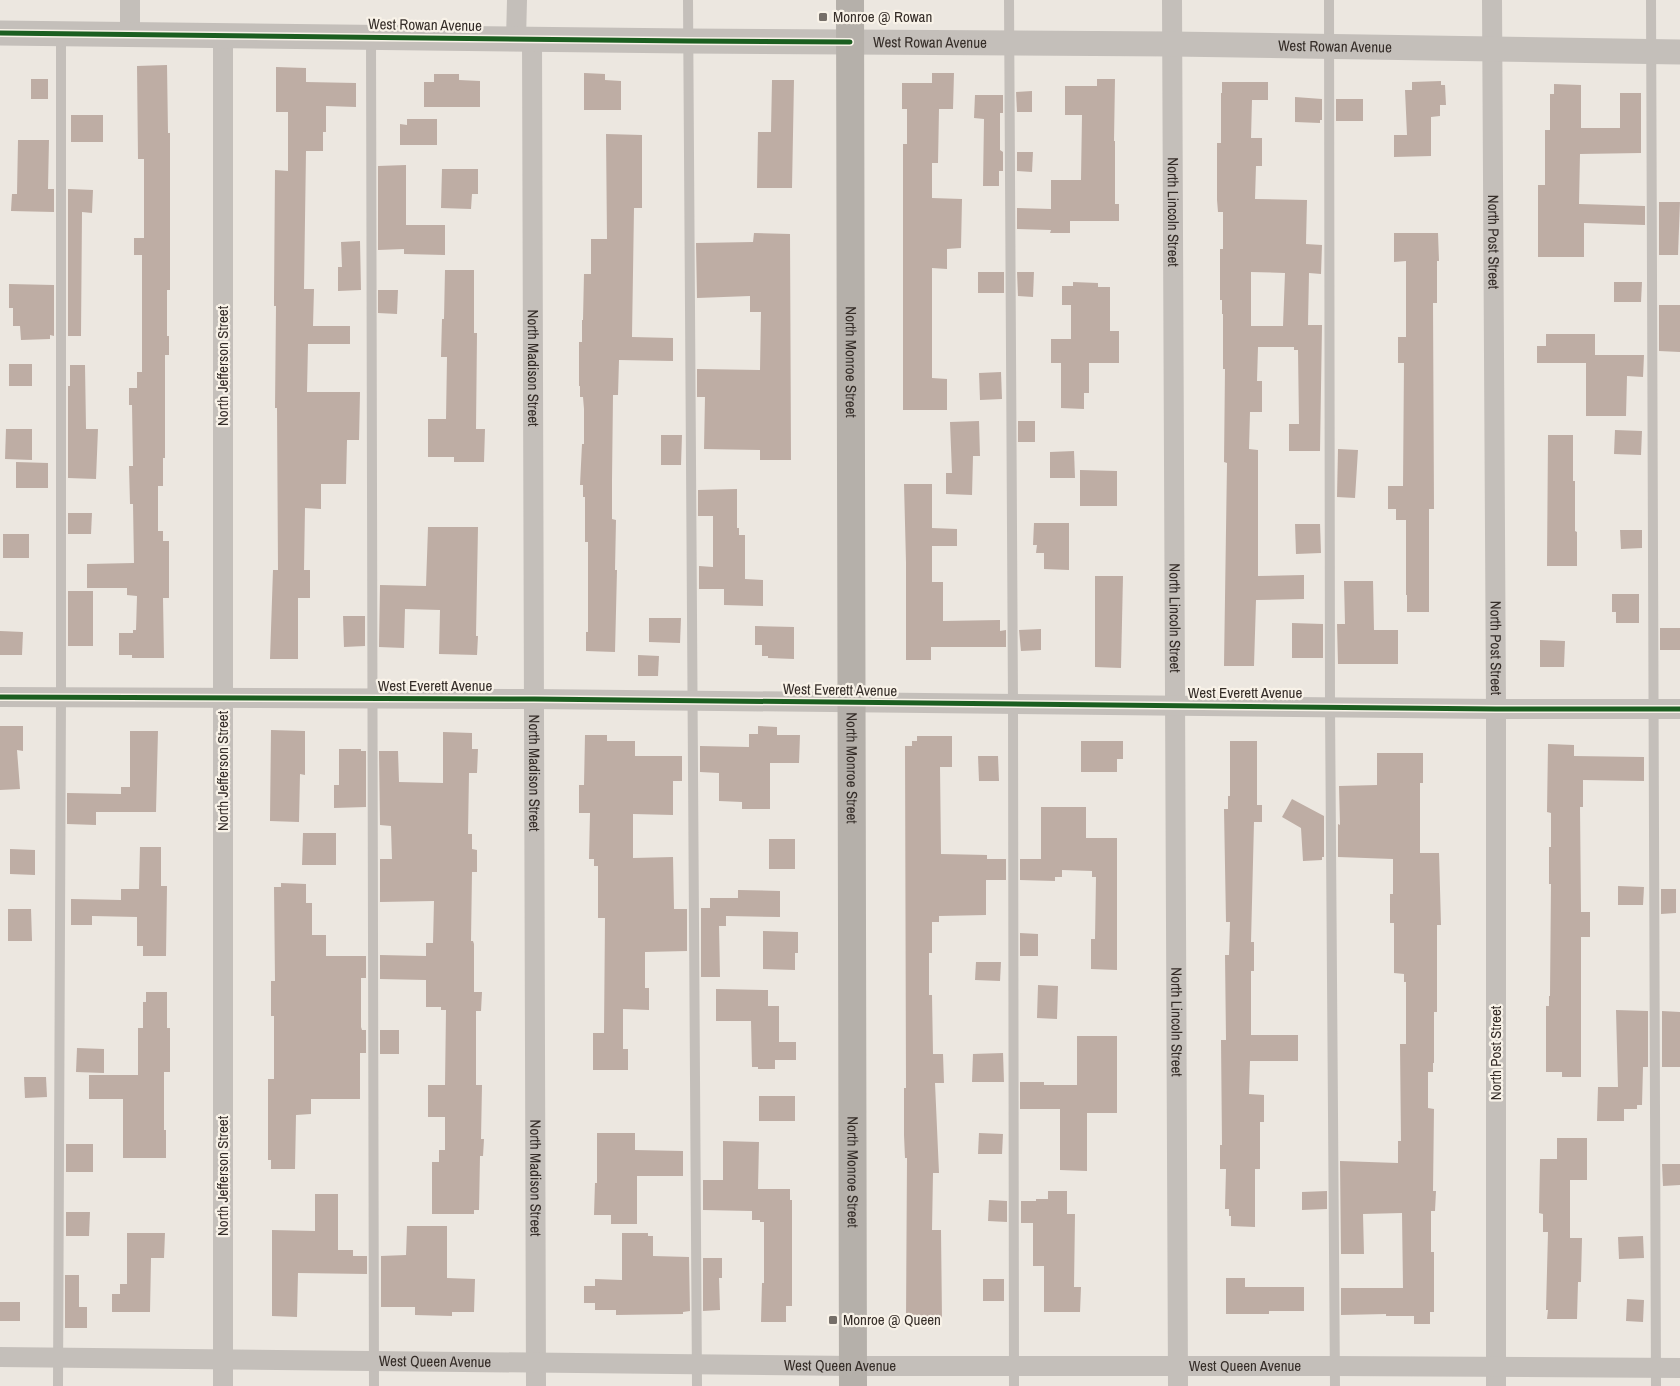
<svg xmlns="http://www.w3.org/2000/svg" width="1680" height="1386" viewBox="0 0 1680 1386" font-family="'Archivo Narrow',sans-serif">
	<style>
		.building { fill: #beada4; fill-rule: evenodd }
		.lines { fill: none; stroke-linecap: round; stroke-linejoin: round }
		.service { stroke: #c4bfba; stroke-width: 10 }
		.minor { stroke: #c4bfba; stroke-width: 20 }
		.tertiary { stroke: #c4bfba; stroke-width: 25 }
		.secondary { stroke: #b5b0aa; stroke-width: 28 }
		.cycleway-casing { stroke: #f8f2e8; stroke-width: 8 }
		.cycleway { stroke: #1b5e20; stroke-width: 5 }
		.poi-dot { fill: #756e68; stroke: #f8f2e8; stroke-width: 2 }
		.labels { text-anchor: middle; stroke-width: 4.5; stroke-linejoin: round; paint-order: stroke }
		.poi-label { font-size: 15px; fill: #352d28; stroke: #f8f2e8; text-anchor: start }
		.street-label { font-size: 15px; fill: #352d28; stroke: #f8f2e8 }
	</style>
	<rect width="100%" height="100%" fill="#ece7e0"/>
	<g class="building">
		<polygon points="167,65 168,133 170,133 170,290 167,290 167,336 169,336 169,355 165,355 165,458 163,458 163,486 158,486 158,531 163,531 163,541 169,541 169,598 163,598 164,658 132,658 132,655 119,655 119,633 133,633 133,630 136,630 137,596 127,595 127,588 87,588 87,564 134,563 133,504 130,504 129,466 133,466 132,405 129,405 129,388 137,388 137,372 142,372 142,255 134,255 134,238 144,238 144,159 138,159 137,66"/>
		<polygon points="276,67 306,68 306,82 356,83 356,107 326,106 326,132 323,132 323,151 306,151 304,289 314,289 313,326 350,326 350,344 308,344 307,392 360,392 359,440 347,440 346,484 321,484 321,509 305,508 304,570 310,570 310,598 298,598 298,659 270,659 273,570 278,570 277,408 275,408 276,306 274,306 274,299 275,170 288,171 288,112 276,112"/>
		<polygon points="584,73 605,74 605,80 621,81 621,110 584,110"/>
		<polygon points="932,73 954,73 953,109 939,109 938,163 932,163 932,198 962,199 961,248 947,249 947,269 932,268 932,378 947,379 947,410 903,410 903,144 907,144 907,109 902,109 902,83 932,83"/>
		<polygon points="434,74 459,74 459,80 480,81 480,107 424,107 424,82 434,82"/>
		<rect x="31" y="79" width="17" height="20"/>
		<polygon points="1097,79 1115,79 1114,141 1115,141 1115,204 1119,204 1119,221 1070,221 1070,233 1050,233 1051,230 1017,229 1017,208 1051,209 1051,180 1081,180 1082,115 1065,115 1065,86 1097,86"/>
		<polygon points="772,80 794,80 792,188 757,188 758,132 771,132"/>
		<polygon points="1441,81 1441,85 1445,85 1446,105 1440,105 1440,116 1431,117 1431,156 1394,157 1394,135 1407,135 1405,90 1412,90 1412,82"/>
		<path d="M1222,82H1268V100H1252L1251,138H1262V166H1256L1255,199L1307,200L1306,244L1322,245L1321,274L1309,273L1308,325H1322L1320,451H1289V424H1299L1298,350H1294V347H1258L1257,381H1262V412H1250L1249,449L1258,450V576L1304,575V599L1256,600L1254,666H1224L1227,463L1224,462L1225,369H1223V314H1222V300H1220V249H1223V212H1218L1217,200V143H1221V93H1222ZM1251,272L1285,273L1283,326H1251Z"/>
		<polygon points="1554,84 1581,85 1581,128 1620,128 1620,93 1641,93 1641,153 1580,154 1579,204 1645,206 1645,225 1584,223 1584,257 1538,257 1538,185 1545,185 1545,130 1550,130 1550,94 1554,94"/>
		<polygon points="1032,91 1032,112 1017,112 1016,92"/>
		<polygon points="975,95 1003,95 1003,113 1000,113 1000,150 1003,152 1003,171 999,171 999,186 983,186 984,119 974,118"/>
		<polygon points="1295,97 1322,99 1322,120 1320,120 1320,123 1295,122"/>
		<rect x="1336" y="99" width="27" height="22"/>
		<rect x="71" y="115" width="32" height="27"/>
		<polygon points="407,119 437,119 437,145 400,145 400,124 407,125"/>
		<polygon points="606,134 642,135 642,208 634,208 632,337 673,338 673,361 619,360 618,395 613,395 612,480 612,519 616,520 615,570 617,570 615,652 586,651 586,632 588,632 588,542 585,542 585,497 583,497 583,485 580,485 582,444 584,444 584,409 583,397 580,397 580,386 579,386 579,342 582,342 582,320 583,320 584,274 591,274 591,239 607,239"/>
		<polygon points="18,140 49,140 48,189 54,189 54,212 11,211 12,194 17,194"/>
		<polygon points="1017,152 1033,152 1032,172 1017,171"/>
		<polygon points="406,165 406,225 445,225 445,255 404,254 404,249 378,250 378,166"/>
		<polygon points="442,169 478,169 478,194 472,194 471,209 441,208"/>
		<polygon points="68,189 93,190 92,213 82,212 81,336 68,336"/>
		<polygon points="1659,202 1680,202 1678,255 1659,255"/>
		<polygon points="754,233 790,234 791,460 760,460 760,450 704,449 705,397 697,397 697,369 760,370 761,312 750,312 750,296 697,298 696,243 753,242"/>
		<polygon points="1394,233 1438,233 1439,261 1437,261 1437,303 1433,303 1434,509 1429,509 1429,612 1407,612 1407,595 1406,595 1406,520 1396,520 1396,509 1388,509 1388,486 1403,486 1404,363 1398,363 1398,337 1406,337 1406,261 1394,262"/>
		<polygon points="360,241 361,290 338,291 338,267 342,267 341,242"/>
		<polygon points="445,270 474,270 474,333 477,333 476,429 485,429 484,462 454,462 454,457 428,457 428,419 446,419 447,357 441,357 442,319 444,319"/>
		<rect x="978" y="272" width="26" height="21"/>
		<polygon points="1017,272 1034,272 1033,297 1018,296"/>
		<polygon points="1073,282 1098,283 1098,287 1110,287 1110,331 1119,331 1119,363 1089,363 1089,393 1084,393 1084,409 1061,408 1061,363 1051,363 1051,339 1071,339 1071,305 1062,305 1062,286 1073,286"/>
		<polygon points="1614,282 1642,282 1641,302 1614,302"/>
		<polygon points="9,284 54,285 54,336 50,335 50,339 21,340 20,326 13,326 13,308 9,308"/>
		<polygon points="378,290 398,290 397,314 378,313"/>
		<polygon points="1659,305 1680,305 1680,352 1659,351"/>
		<polygon points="1546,334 1595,334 1595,355 1644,355 1643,377 1627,376 1626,416 1586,416 1586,363 1537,363 1537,346 1546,346"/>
		<rect x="9" y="364" width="23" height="22"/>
		<polygon points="70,365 85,365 86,429 98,429 96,479 68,478 68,386 70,386"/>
		<polygon points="1001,372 1002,399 980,400 979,373"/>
		<polygon points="979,421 980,456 973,456 972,495 946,494 946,473 952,473 950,422"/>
		<rect x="1018" y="421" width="17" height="21"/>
		<polygon points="6,429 32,429 32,460 5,459"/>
		<polygon points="1615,430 1642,431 1641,455 1614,454"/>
		<polygon points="661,435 682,435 681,465 661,465"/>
		<polygon points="1548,435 1573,435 1573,481 1575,481 1575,531 1577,532 1577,566 1547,566"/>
		<polygon points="1338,449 1358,450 1355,498 1337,497"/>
		<polygon points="1074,451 1075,478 1050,478 1050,452"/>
		<polygon points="16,462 48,463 48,488 16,488"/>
		<polygon points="1080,470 1117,471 1117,506 1080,506"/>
		<polygon points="904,484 932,484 932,528 957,529 957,546 932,546 932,582 943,582 943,621 1000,620 1000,631 1006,630 1006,647 931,647 931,660 906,660 906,562"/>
		<polygon points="737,489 737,528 739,528 739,535 745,535 745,579 763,580 763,606 724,605 724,589 699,589 699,566 713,567 713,516 698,516 698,490"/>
		<polygon points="68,513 92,513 91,534 68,534"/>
		<polygon points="1034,523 1069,523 1069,570 1044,569 1044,553 1036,553 1037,545 1033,545"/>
		<polygon points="1295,524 1320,524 1321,553 1296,554"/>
		<polygon points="428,527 478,527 476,636 478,636 477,655 439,654 440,610 405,609 404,648 379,647 380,585 426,586"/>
		<polygon points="1620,530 1642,530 1642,548 1621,549"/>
		<rect x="3" y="534" width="26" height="24"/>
		<polygon points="1095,576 1123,576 1121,668 1095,667"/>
		<polygon points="1344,581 1373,581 1374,630 1398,630 1398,664 1338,664 1337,624 1345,624"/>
		<rect x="68" y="591" width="25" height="55"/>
		<polygon points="1612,594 1639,594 1639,623 1616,623 1616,612 1612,612"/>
		<polygon points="343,616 365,616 365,646 344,647"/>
		<polygon points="649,618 681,618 680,643 649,642"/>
		<polygon points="1292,623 1323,624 1323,658 1292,658"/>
		<polygon points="755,626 794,627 794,659 768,658 768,656 762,656 762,645 755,645"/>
		<rect x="1660" y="628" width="20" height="22"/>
		<polygon points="1041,629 1041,650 1021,651 1019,630"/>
		<polygon points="0,631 23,632 22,655 0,655"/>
		<polygon points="1540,640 1565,641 1564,667 1540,667"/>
		<polygon points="638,655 659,656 658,676 638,676"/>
		<polygon points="0,726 23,726 23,751 17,750 20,789 0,790"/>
		<polygon points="758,726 777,727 777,735 800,735 799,763 770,763 770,809 742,809 742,802 719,801 719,773 700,772 700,746 749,747 749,734 758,734"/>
		<polygon points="271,730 305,731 305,775 300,774 299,822 270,821"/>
		<polygon points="130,731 158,731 156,812 96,812 96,825 67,824 67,793 121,794 121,787 130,787"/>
		<polygon points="443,732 472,733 472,749 478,749 477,773 469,773 468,834 472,834 472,849 477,850 477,872 472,872 471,941 473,941 474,944 474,992 482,992 481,1011 476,1011 476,1085 482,1085 481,1139 484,1139 483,1156 480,1156 479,1210 474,1210 474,1214 432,1214 432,1162 439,1162 439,1150 445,1150 445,1117 428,1117 428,1085 445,1085 446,1010 441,1010 441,1007 426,1007 426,980 380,979 380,955 426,956 426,943 433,943 434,901 380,902 380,859 392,859 391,826 380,825 379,751 398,751 399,782 443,783"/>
		<polygon points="585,735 607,735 607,741 635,741 635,756 682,756 682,781 673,781 673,815 633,814 633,858 673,857 674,909 687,909 687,951 645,952 645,988 649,988 649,1010 623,1009 623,1049 628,1049 628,1070 593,1070 593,1033 604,1033 605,918 598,918 598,866 594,866 594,859 589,859 590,813 579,813 579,785 584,785"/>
		<polygon points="917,736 952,736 952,767 940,767 941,854 987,855 987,859 1006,859 1006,880 986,880 986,915 939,916 939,922 932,922 932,953 929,953 929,995 932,995 933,1054 943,1054 944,1083 935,1083 939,1173 933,1173 932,1230 941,1230 942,1320 906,1320 907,1158 905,1158 904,1135 904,1088 906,1088 905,746 912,746 912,741 917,741"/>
		<polygon points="1081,741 1123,741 1123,759 1117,759 1117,772 1081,772"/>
		<polygon points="1230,741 1257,741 1257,805 1262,805 1262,822 1254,822 1251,942 1254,942 1254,971 1251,971 1251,1035 1298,1035 1298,1061 1250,1061 1249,1094 1264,1095 1264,1122 1260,1122 1260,1169 1255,1169 1255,1227 1231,1226 1231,1216 1229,1216 1229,1209 1225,1209 1226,1169 1220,1169 1220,1145 1222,1145 1221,1040 1226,1040 1225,955 1229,955 1230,922 1226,922 1224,809 1228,809 1228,796 1230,796"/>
		<polygon points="1548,744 1574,745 1574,756 1644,757 1644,781 1583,780 1583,807 1580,807 1581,912 1590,912 1590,937 1581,937 1581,1077 1562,1077 1562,1072 1546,1072 1546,1006 1549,1006 1549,996 1550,996 1551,884 1549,884 1549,847 1551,847 1551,813 1547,812"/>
		<polygon points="339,749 361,749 361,751 366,751 366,807 334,808 334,785 339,785"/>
		<polygon points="1377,753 1423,753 1423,783 1420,783 1420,853 1439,853 1441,925 1437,925 1437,1012 1434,1012 1434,1063 1433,1063 1433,1072 1428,1072 1428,1108 1434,1109 1433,1191 1436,1191 1435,1211 1431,1211 1431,1252 1434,1252 1434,1312 1430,1312 1430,1324 1414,1324 1414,1316 1386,1316 1386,1314 1341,1315 1341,1288 1403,1288 1402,1213 1363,1214 1364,1254 1341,1254 1340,1161 1398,1163 1398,1141 1401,1141 1400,1044 1406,1044 1406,982 1404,982 1404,974 1394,973 1394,923 1390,923 1390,894 1393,894 1393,859 1338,857 1338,824 1340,825 1339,786 1377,785"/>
		<polygon points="978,756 998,756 999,781 979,781"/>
		<polygon points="1292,799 1324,816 1324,857 1322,857 1322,860 1303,861 1301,828 1282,817"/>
		<polygon points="1041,807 1086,807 1086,838 1117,838 1117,970 1091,969 1091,939 1095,939 1096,877 1092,877 1092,871 1062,870 1062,877 1055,877 1055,881 1020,880 1020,859 1041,859"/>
		<polygon points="303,833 336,833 336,865 302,865"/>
		<rect x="769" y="839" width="26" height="30"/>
		<polygon points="140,847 161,847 161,886 167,886 166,956 143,956 143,946 137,946 137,917 92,916 92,925 71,925 71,899 121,900 121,889 139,889"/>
		<polygon points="10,849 35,850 35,875 10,874"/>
		<polygon points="281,883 306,884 306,903 312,903 312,935 326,935 326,956 366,956 366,978 361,978 361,1027 362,1030 366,1030 366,1053 360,1053 360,1099 311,1099 311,1114 296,1115 295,1169 271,1169 271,1160 268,1160 268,1079 274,1079 274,1016 271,1016 271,981 275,981 274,887 281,887"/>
		<polygon points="1618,886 1644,887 1643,905 1618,905"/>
		<polygon points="1661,889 1676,889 1676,913 1661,914"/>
		<polygon points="738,890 780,891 780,917 726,916 726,926 719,926 720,977 701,977 701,908 710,908 710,898 738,898"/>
		<polygon points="8,909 31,909 32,941 8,941"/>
		<polygon points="763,931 798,932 798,953 795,953 795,970 763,969"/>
		<polygon points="1020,933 1038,934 1038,956 1020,956"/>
		<polygon points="976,962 1001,962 1000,981 975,980"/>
		<polygon points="1038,985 1058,986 1057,1019 1037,1018"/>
		<polygon points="716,989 768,990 768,1006 779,1006 779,1042 796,1042 796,1060 775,1060 775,1069 758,1069 758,1067 752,1067 751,1021 716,1021"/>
		<polygon points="146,992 167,992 167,1028 170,1028 170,1072 164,1072 164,1130 166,1130 166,1158 123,1158 123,1099 89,1099 89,1075 138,1075 138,1028 143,1028 143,1002 146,1002"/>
		<polygon points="1616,1010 1648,1011 1648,1067 1643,1067 1642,1105 1637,1105 1637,1109 1624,1109 1624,1121 1597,1121 1598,1087 1618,1087"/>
		<polygon points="1662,1011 1680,1012 1680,1067 1662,1067"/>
		<rect x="380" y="1030" width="19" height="24"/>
		<polygon points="1077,1036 1117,1036 1117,1113 1087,1113 1087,1171 1060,1170 1060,1109 1020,1109 1020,1082 1044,1082 1044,1085 1077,1085"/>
		<polygon points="77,1048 104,1049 104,1073 76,1072"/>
		<polygon points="1003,1053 1004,1082 972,1082 973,1054"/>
		<polygon points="24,1077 46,1077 47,1097 25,1098"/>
		<rect x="759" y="1096" width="36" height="25"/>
		<polygon points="597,1133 635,1133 635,1150 683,1151 683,1176 637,1176 637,1224 611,1224 611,1215 594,1215 595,1183 597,1183"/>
		<polygon points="979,1133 1003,1134 1002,1154 978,1154"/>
		<polygon points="1557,1138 1587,1138 1587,1180 1570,1180 1570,1238 1582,1238 1581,1282 1578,1282 1577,1319 1547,1319 1548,1310 1546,1310 1548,1232 1543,1232 1543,1214 1539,1213 1540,1159 1557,1159"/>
		<polygon points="723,1141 759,1142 758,1189 790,1189 790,1200 792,1200 792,1306 786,1306 786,1322 761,1322 762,1283 764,1283 764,1222 760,1222 760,1220 752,1220 752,1211 703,1210 703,1180 723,1180"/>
		<rect x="66" y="1144" width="27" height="28"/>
		<polygon points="1662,1164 1680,1164 1680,1185 1663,1186"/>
		<polygon points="1048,1191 1067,1191 1067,1214 1075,1214 1074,1287 1081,1287 1080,1312 1044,1312 1044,1266 1033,1266 1033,1223 1021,1223 1021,1201 1036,1201 1036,1199 1048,1199"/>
		<polygon points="1327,1191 1327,1209 1302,1210 1302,1192"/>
		<polygon points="315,1194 338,1194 338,1250 353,1250 353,1256 367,1256 367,1274 298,1273 297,1317 272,1316 272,1230 315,1231"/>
		<polygon points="989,1200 1007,1201 1007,1222 988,1221"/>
		<polygon points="66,1212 90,1212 89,1236 66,1236"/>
		<polygon points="407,1226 447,1226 447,1278 475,1279 474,1312 452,1312 452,1316 415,1315 415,1307 381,1307 381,1256 406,1255"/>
		<polygon points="127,1233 165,1233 164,1258 151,1258 150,1312 112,1312 112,1294 120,1294 120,1284 127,1284"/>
		<polygon points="622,1233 648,1233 648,1236 653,1236 653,1256 689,1257 690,1311 683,1312 683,1314 616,1315 616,1310 595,1310 595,1303 584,1303 584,1286 595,1286 595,1279 622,1280"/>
		<polygon points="1643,1236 1644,1258 1619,1259 1618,1237"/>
		<polygon points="703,1258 722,1258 722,1278 719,1278 720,1310 703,1311"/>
		<polygon points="65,1275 79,1275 79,1307 87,1307 87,1328 65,1328"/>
		<polygon points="1226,1278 1245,1278 1245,1287 1304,1287 1304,1311 1269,1311 1269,1314 1226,1314"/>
		<rect x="983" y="1279" width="21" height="22"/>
		<polygon points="1627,1299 1644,1300 1643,1322 1626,1321"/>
		<rect x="0" y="1302" width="20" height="19"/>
	</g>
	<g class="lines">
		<g class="service">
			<polyline points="688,0 697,1386"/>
			<polyline points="1009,0 1013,704 1014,1386"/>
			<polyline points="1329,0 1330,707 1335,1386"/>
			<polyline points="1651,0 1656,1386"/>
			<polyline points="371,38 374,1386"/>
			<polyline points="58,1386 61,698 61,34"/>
		</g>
		<g class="minor">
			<path id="s1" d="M1172,0L1178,1386"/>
			<path id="s2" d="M1492,0L1496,709V1386"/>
			<polyline points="130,34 130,0"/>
			<polyline points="516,39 517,0"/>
			<path id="s3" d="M532,39L536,1386"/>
			<polyline points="0,697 534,699 1496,709 1680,709"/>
			<path id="s4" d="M0,1357L853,1366H1335L1680,1368"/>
			<polyline points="223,1386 223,36"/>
		</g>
		<path class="tertiary" id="s5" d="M0,33L688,41L1172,44L1680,52"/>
		<path class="secondary" id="s6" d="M850,0L853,1386"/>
		<g class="cycleway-casing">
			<g id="cycleway">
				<polyline points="0,33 688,41 850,42"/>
				<polyline points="0,697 534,699 1496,709 1680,709"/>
			</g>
		</g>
		<use href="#cycleway" class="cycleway"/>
	</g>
	<g class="poi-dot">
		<rect x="818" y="12" width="10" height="10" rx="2.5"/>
		<rect x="828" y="1315" width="10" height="10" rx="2.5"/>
	</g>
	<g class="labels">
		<g class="poi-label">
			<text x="833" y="22">Monroe @ Rowan</text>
			<text x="843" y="1325">Monroe @ Queen</text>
		</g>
		<g class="street-label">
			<text transform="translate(425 25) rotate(1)" y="5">West Rowan Avenue</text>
			<text dy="5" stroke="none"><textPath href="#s5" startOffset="930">West Rowan Avenue</textPath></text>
			<text dy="5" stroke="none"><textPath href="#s5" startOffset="1335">West Rowan Avenue</textPath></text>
			<text dy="5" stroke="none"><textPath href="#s1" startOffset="212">North Lincoln Street</textPath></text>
			<text dy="5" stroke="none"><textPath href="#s2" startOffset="242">North Post Street</textPath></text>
			<text dy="5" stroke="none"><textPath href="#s6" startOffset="362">North Monroe Street</textPath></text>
			<text transform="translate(223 366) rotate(-90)" y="5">North Jefferson Street</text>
			<text dy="5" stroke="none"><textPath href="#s3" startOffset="329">North Madison Street</textPath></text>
			<text dy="5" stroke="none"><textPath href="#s1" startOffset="618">North Lincoln Street</textPath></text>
			<text dy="5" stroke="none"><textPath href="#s2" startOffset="648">North Post Street</textPath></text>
			<text x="435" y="691">West Everett Avenue</text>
			<text transform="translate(840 690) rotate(1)" y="5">West Everett Avenue</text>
			<text x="1245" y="698">West Everett Avenue</text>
			<text dy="5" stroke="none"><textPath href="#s6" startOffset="768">North Monroe Street</textPath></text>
			<text transform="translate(223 771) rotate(-90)" y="5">North Jefferson Street</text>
			<text dy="5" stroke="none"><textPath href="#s3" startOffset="734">North Madison Street</textPath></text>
			<text dy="5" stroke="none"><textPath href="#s1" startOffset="1022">North Lincoln Street</textPath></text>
			<text transform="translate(1496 1053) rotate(-90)" y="5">North Post Street</text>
			<text dy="5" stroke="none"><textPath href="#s6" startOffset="1172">North Monroe Street</textPath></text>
			<text transform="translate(223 1176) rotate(-90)" y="5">North Jefferson Street</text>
			<text dy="5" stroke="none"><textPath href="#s3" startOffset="1139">North Madison Street</textPath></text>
			<text dy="5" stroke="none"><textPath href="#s4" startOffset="435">West Queen Avenue</textPath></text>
			<text dy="5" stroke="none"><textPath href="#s4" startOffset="840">West Queen Avenue</textPath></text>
			<text dy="5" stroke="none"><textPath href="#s4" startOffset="1245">West Queen Avenue</textPath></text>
		</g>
	</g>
</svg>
